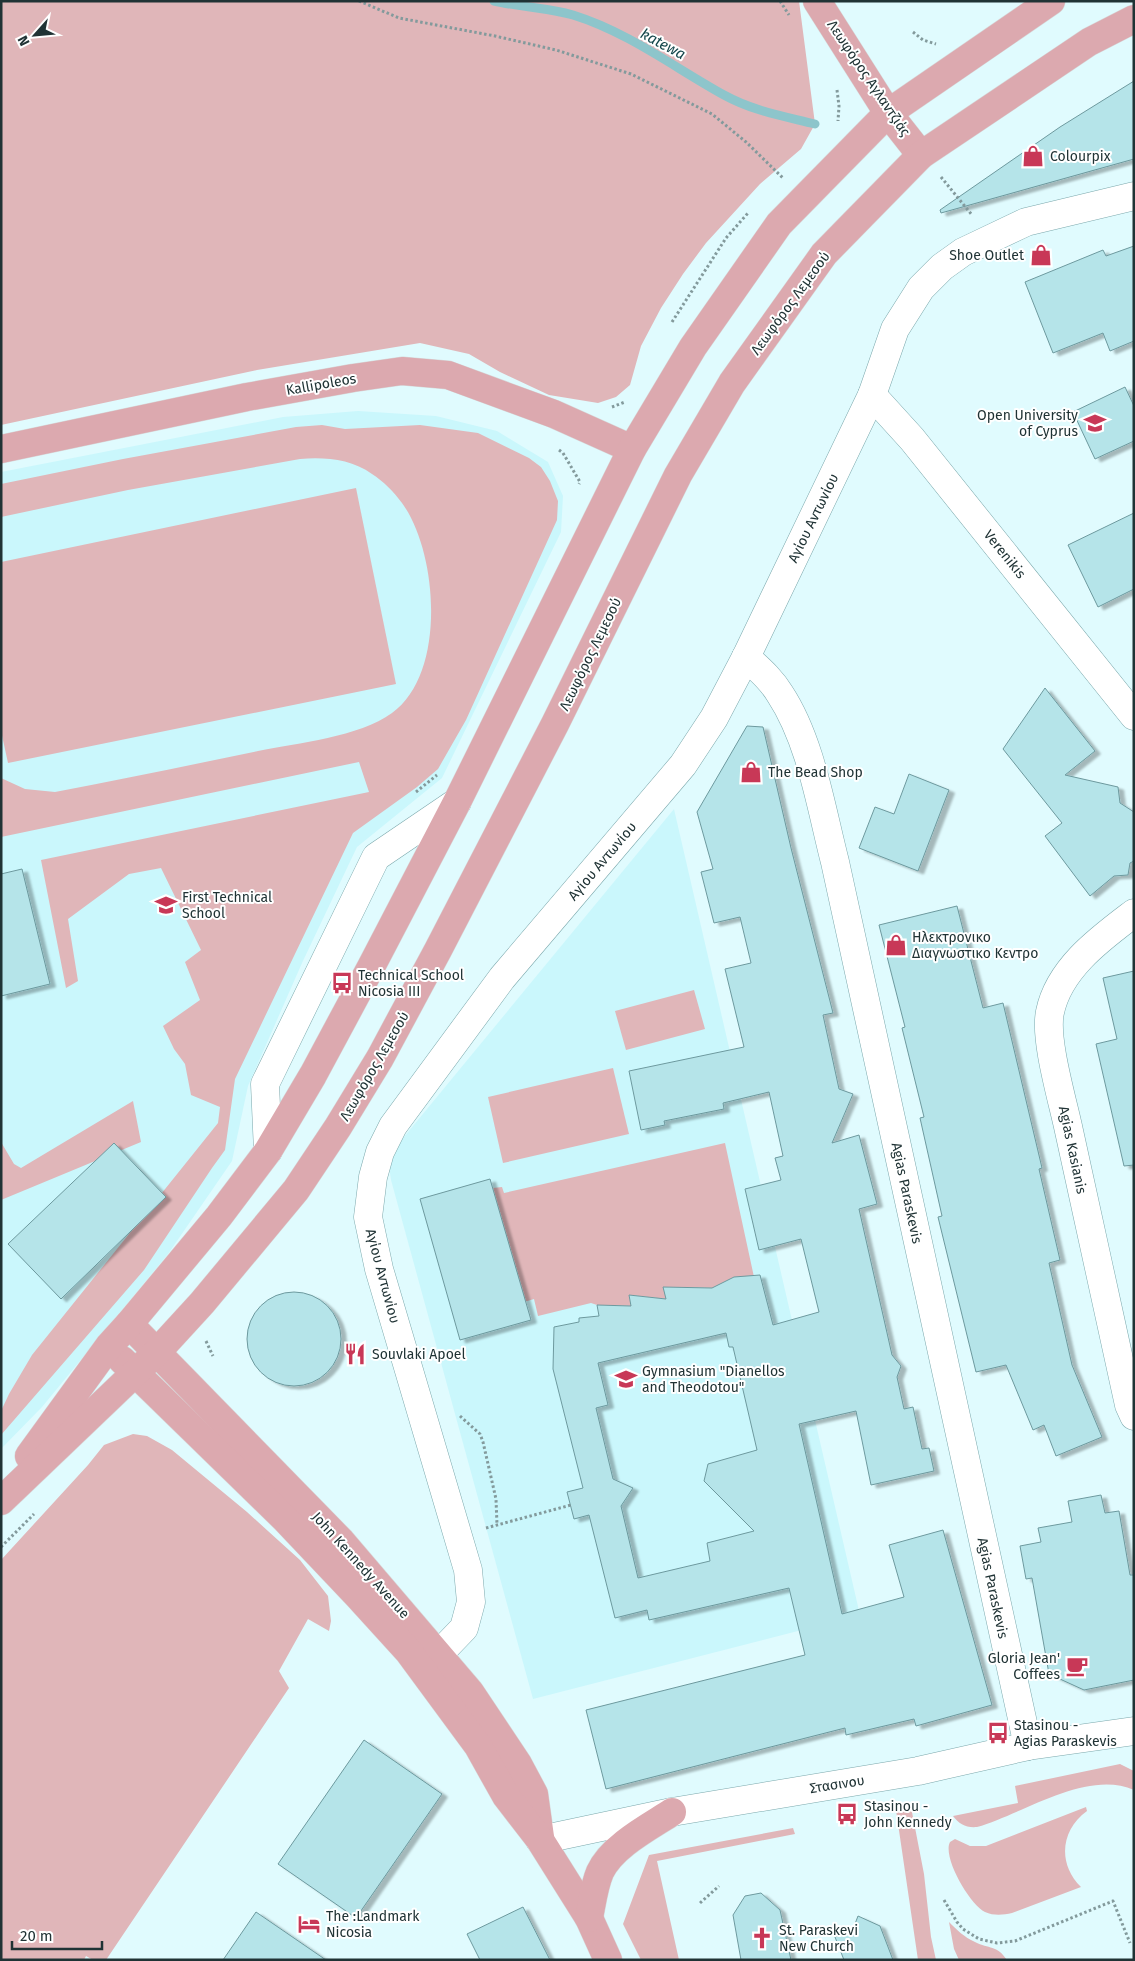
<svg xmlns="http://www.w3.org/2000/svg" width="1135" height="1961" viewBox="0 0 1135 1961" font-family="'Fira Sans',sans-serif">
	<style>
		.built { fill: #caf7fc }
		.green { fill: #e0b6b9 }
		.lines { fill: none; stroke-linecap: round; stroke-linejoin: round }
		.stream { stroke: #8dc5cb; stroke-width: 9 }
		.building { fill: #b5e4e9; stroke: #6d999e; fill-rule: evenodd; filter: url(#shadow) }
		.minor-casing { stroke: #7ba8ac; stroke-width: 29 }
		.major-casing { stroke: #d7dadb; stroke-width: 29 }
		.path { stroke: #839a9c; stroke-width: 3; stroke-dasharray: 2.5 2.5; stroke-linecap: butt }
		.minor { stroke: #fff; stroke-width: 28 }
		.major { stroke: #dca9af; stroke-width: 28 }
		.labels { text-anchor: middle; stroke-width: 4; stroke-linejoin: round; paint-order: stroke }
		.street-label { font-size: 14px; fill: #203335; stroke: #fff }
		.poi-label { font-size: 14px; fill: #203335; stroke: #fff; text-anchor: start }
		.water-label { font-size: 15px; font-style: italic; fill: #15474c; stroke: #fff }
	</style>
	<defs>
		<filter id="shadow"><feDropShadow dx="5.5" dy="3" stdDeviation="1" flood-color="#0004"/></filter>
	</defs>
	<rect width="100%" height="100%" fill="#e0fbfe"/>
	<g class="built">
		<polygon points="358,411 436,416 497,431 548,462 563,496 561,532 442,778 357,847 302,963 248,1086 232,1161 168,1254 42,1407 1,1449 1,472 283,417"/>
		<polygon points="674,809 860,1615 533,1699 391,1180 389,1167 399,1143"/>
	</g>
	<g class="green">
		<polygon points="1,1 799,1 815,124 801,149 760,184 706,243 683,274 661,308 641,346 630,385 616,397 598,403 549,395 500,372 469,354 420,343 257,370 1,425"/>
		<path d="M322,425L345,429L420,425L478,433L529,458L541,467L550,481L558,501L557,520L466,720L438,769L417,787L353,833L235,1079L225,1150L212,1168L144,1270L1,1435V1411L9,1394L32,1355L218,1123L220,1107L191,1095L185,1064L174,1049L163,1026L200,1000L185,962L201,950L161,868L129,874L68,919L78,981L66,988L41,860L369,792L359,762L1,837V778L25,789L55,792C123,779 191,765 258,751C298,743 359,737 392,713C447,674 438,552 402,503C394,492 383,481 372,474C351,459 325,457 300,459L128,490L1,517V484L123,459L296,427Z"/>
		<polygon points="356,488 396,684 8,763 1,731 1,562"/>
		<polygon points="694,990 705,1029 626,1050 615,1011"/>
		<polygon points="613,1068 629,1134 503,1163 488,1097"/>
		<polygon points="133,1101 141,1142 1,1200 1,1142 14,1164 21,1168"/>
		<polygon points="725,1143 754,1277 734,1277 713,1288 664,1287 666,1299 629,1295 631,1306 597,1305 591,1303 538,1316 534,1299 521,1303 493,1188 502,1187 504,1193"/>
		<polygon points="133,1434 147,1436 172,1450 247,1512 300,1560 328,1596 331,1621 329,1631 308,1619 279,1671 289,1688 106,1960 93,1960 86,1956 84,1960 1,1960 1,1560 88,1465 104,1445"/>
		<path d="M1120,1764L1134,1771V1790C1087,1769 1023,1814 977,1827C966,1828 959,1824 953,1816L1018,1803L1015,1786Z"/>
		<polygon points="911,1807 924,1874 931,1937 936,1960 918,1960 896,1810"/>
		<path d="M1086,1807L1087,1811C1061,1830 1057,1863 1081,1887L1012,1913C1003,1915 994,1916 985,1912C970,1905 942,1857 950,1842L955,1839L970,1846H986Z"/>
		<polygon points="793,1828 795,1834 657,1861 679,1960 641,1960 623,1924 649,1855"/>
		<path d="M949,1922C957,1930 964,1937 975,1942C989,1949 997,1945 1007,1960H959L954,1949Z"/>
	</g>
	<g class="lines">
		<path class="stream" d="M494,1C520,7 548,8 573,15C628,32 675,68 724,95C753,111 783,116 815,124"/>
	</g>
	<g class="building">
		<polygon points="1134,81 1134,159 941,213 940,210 1060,127"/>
		<polygon points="1134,246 1134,341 1110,351 1103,333 1053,353 1025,282 1103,250 1106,256"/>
		<polygon points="1125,387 1134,406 1134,441 1095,459 1073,412"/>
		<polygon points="1134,513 1134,589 1098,607 1068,545"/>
		<polygon points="1045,688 1095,751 1065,775 1118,787 1120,803 1134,812 1134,861 1130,863 1128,875 1114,876 1090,896 1045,836 1062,823 1003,749"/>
		<path d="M747,726L763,727L791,848L833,1013L823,1015L839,1089L853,1094L832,1143L859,1135L877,1204L859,1209L892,1355L901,1366L897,1377L904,1409L913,1407L922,1449L929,1448L934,1471L871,1485L856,1411L799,1424L842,1614L904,1597L889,1545L943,1530L992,1705L916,1726L914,1719L846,1735L845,1728L606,1789L586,1710L805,1655L789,1588L649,1620L647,1610L615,1618L589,1515L574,1519L567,1492L583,1488L553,1369L554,1327L579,1322V1318L599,1316L597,1305L631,1306L629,1295L666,1299L663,1287L712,1288L734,1277L760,1275L773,1325L819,1312L801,1239L759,1250L745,1189L781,1180L775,1158L783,1156L769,1092L723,1103L724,1109L664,1121L665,1125L641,1130L629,1071L744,1047L725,969L751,963L740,917L714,923L701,872L713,869L697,812ZM726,1333L729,1347H733L757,1450L708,1464L704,1481L754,1531L707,1543L710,1561L638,1578L621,1506L633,1488L613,1479L596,1408L608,1405L598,1363Z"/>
		<polygon points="909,774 949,790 918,871 859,848 875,807 894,814"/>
		<polygon points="22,869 50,984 1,996 1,874"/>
		<polygon points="957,906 983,1008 1003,1003 1042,1168 1039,1169 1060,1260 1049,1263 1072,1365 1102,1437 1056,1456 1044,1425 1033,1430 1006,1365 976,1372 938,1217 942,1216 920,1118 924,1117 902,1028 905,1027 879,925"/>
		<polygon points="1134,971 1134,1165 1124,1166 1096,1044 1117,1039 1103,978"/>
		<polygon points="114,1143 166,1197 61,1299 8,1244"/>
		<polygon points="490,1179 531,1320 460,1340 420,1199"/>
		<circle cx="294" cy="1339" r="47"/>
		<polygon points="1101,1495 1105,1513 1119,1511 1130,1575 1134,1575 1134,1680 1084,1690 1049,1674 1032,1578 1026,1579 1020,1546 1041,1542 1038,1528 1072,1522 1068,1501"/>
		<polygon points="364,1740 442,1794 356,1918 278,1864"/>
		<polygon points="761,1893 780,1910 791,1960 741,1960 733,1915 745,1896"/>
		<polygon points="523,1907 550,1960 480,1960 467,1934"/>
		<polygon points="256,1912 326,1960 223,1960"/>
		<polygon points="858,1916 880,1926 893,1960 844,1960 835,1937 853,1929"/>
	</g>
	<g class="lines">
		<g class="minor-casing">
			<g id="minor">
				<polyline points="872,395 912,439 1134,716"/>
				<path d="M746,657C759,669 771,679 780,694C811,741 821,808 835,862L1028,1746"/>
				<path d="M1134,913C1101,938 1059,968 1050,1012C1044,1039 1063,1102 1069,1131C1089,1222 1109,1314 1129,1405L1134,1416"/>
				<polyline points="268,1151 265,1084 376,857 457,802"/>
				<polyline points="439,1654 464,1628 471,1602 468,1570 379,1269 368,1217 373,1177 380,1152 393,1126 502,978 683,765 714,718 746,657 872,395 895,329 921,288 942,267 963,252 1026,222 1134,196"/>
				<polyline points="540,1840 672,1812 918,1771 1028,1746 1134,1731"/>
			</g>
		</g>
		<g class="major-casing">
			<g id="major">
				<polyline points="817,1 888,113 921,155"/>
				<polyline points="1,449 247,397 353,378 402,371 448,375 554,414 632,449"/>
				<polyline points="129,1324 341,1541 470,1692 518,1764 534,1794 540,1837"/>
				<polyline points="122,1360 286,1520 358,1596 408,1651 478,1746 506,1796 540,1840 589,1918 608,1960"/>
				<polyline points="29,1456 109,1346 129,1324 219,1216 268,1151 313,1075 371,967 457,802 632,449 693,347 779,224 888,113 1051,1"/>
				<polyline points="1,1501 158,1351 202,1303 296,1190 338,1127 380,1058 438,950 555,724 678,475 732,383 824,254 921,155 1089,42 1134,19"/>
				<path d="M589,1918C592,1903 594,1886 600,1872C612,1846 649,1827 672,1812"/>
			</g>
		</g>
		<g class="path">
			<polyline points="359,1 399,18 495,36 556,50 631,74 712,114 746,142 783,178"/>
			<polyline points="780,1 789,15"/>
			<polyline points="913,32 923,40 936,44"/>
			<polyline points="837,90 839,106 838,121"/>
			<polyline points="941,177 972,215"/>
			<polyline points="672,322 726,238 748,213"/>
			<polyline points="612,407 625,402"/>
			<polyline points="559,450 563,453 580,482 579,484"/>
			<polyline points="416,792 437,775"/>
			<polyline points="206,1341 213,1356"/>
			<polyline points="460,1416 480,1434 483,1442 496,1499 497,1525"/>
			<polyline points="486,1528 571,1505"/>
			<polyline points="1,1547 34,1514"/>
			<polyline points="944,1900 957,1922 963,1929 979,1939 997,1943 1015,1941 1113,1901 1130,1943"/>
			<polyline points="700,1903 719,1886"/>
		</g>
		<use href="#minor" class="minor"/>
		<use href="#major" class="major"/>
	</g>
	<defs>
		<g id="shop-bare" transform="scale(1.725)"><path d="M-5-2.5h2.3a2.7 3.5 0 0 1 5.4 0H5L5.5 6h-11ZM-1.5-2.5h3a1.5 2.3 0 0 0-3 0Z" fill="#c83857" stroke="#fff" stroke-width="2.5" paint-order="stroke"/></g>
		<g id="university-bare" transform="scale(1.725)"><path d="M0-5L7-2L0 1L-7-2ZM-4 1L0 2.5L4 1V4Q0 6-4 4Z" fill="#c83857" stroke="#fff" stroke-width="2.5" paint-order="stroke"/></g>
		<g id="school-bare" transform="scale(1.725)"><path d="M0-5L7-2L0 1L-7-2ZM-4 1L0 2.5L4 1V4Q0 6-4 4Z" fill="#c83857" stroke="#fff" stroke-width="2.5" paint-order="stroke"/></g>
		<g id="bus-bare" transform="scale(1.725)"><path d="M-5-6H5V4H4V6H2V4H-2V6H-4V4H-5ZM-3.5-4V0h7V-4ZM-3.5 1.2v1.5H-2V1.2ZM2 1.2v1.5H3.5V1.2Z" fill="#c83857" stroke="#fff" stroke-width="2.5" paint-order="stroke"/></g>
		<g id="restaurant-bare" transform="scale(1.725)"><path d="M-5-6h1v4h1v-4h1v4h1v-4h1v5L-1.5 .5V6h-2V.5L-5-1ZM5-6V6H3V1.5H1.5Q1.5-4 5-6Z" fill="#c83857" stroke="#fff" stroke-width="2.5" paint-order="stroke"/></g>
		<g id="cafe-bare" transform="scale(1.725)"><path d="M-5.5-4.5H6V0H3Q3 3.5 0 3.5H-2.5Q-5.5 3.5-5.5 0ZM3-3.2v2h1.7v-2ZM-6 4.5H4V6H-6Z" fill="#c83857" stroke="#fff" stroke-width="2.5" paint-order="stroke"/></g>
		<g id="hotel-bare" transform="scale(1.725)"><path d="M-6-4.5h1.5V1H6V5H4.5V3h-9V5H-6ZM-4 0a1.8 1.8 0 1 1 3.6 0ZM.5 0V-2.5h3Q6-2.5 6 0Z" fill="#c83857" stroke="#fff" stroke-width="2.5" paint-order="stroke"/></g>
		<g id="church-bare" transform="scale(1.725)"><path d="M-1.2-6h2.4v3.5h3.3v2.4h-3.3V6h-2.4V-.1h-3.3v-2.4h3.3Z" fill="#c83857" stroke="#fff" stroke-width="2.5" paint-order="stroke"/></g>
	</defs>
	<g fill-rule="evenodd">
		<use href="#shop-bare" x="1033" y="156"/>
		<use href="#shop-bare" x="1041" y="255"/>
		<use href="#university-bare" x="1095" y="423"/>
		<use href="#shop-bare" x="751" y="772"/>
		<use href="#school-bare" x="166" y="905"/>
		<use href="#shop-bare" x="896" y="945"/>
		<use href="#bus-bare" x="342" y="983"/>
		<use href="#restaurant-bare" x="355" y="1354"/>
		<use href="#school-bare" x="626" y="1379"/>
		<use href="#cafe-bare" x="1077" y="1666"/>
		<use href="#bus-bare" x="998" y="1733"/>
		<use href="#bus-bare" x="847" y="1814"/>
		<use href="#hotel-bare" x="309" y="1924"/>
		<use href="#church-bare" x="762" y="1938"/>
	</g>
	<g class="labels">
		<g class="street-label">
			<text transform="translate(869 78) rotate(56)" y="5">Λεωφόρος Αγλαντζιάς</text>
			<text transform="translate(790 303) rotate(-54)" y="5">Λεωφόρος Λεμεσού</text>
			<text transform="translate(321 384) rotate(-10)" y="5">Kallipoleos</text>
			<text transform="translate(813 518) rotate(-64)" y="5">Αγίου Αντωνίου</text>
			<text transform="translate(1005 554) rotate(51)" y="5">Verenikis</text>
			<text transform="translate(590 654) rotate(-64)" y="5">Λεωφόρος Λεμεσού</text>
			<text transform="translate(602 861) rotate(-50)" y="5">Αγίου Αντωνίου</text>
			<text transform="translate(374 1066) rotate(-60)" y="5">Λεωφόρος Λεμεσού</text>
			<text transform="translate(1073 1150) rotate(78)" y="5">Agias Kasianis</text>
			<text transform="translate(907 1193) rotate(78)" y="5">Agias Paraskevis</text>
			<text transform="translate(383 1276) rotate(75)" y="5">Αγίου Αντωνίου</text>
			<text transform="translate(361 1565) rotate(48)" y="5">John Kennedy Avenue</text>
			<text transform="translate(993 1588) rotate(78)" y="5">Agias Paraskevis</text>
			<text transform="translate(837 1784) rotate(-9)" y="5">Στασινου</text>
		</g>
		<g class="poi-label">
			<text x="1050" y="161">Colourpix</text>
			<text x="1024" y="260" text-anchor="end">Shoe Outlet</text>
			<text x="1078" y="420" text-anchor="end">Open University<tspan x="1078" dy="16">of Cyprus</tspan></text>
			<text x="768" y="777">The Bead Shop</text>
			<text x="182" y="902">First Technical<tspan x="182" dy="16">School</tspan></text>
			<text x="912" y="942">Ηλεκτρονικο<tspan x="912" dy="16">Διαγνωστικο Κεντρο</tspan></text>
			<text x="358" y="980">Technical School<tspan x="358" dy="16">Nicosia III</tspan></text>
			<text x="372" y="1359">Souvlaki Apoel</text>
			<text x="642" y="1376">Gymnasium "Dianellos<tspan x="642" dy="16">and Theodotou"</tspan></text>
			<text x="1060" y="1663" text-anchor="end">Gloria Jean'<tspan x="1060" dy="16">Coffees</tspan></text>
			<text x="1014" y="1730">Stasinou -<tspan x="1014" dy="16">Agias Paraskevis</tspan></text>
			<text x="864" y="1811">Stasinou -<tspan x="864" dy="16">John Kennedy</tspan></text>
			<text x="326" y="1921">The :Landmark<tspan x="326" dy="16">Nicosia</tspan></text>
			<text x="779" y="1935">St. Paraskevi<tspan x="779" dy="16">New Church</tspan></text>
		</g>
		<g class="water-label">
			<text transform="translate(663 44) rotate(28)" y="5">katewa</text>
		</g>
	</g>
	<rect width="1135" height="1961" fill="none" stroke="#203335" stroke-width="5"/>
	<g transform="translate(35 35) rotate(243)" stroke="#ffffff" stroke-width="4" paint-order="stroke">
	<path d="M0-4L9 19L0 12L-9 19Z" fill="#203335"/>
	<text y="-8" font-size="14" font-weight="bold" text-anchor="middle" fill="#203335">N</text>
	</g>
	<path d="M12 1941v8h90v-8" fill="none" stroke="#203335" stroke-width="2.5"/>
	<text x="20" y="1941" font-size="15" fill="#203335" stroke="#ffffff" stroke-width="4" paint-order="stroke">20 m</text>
</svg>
